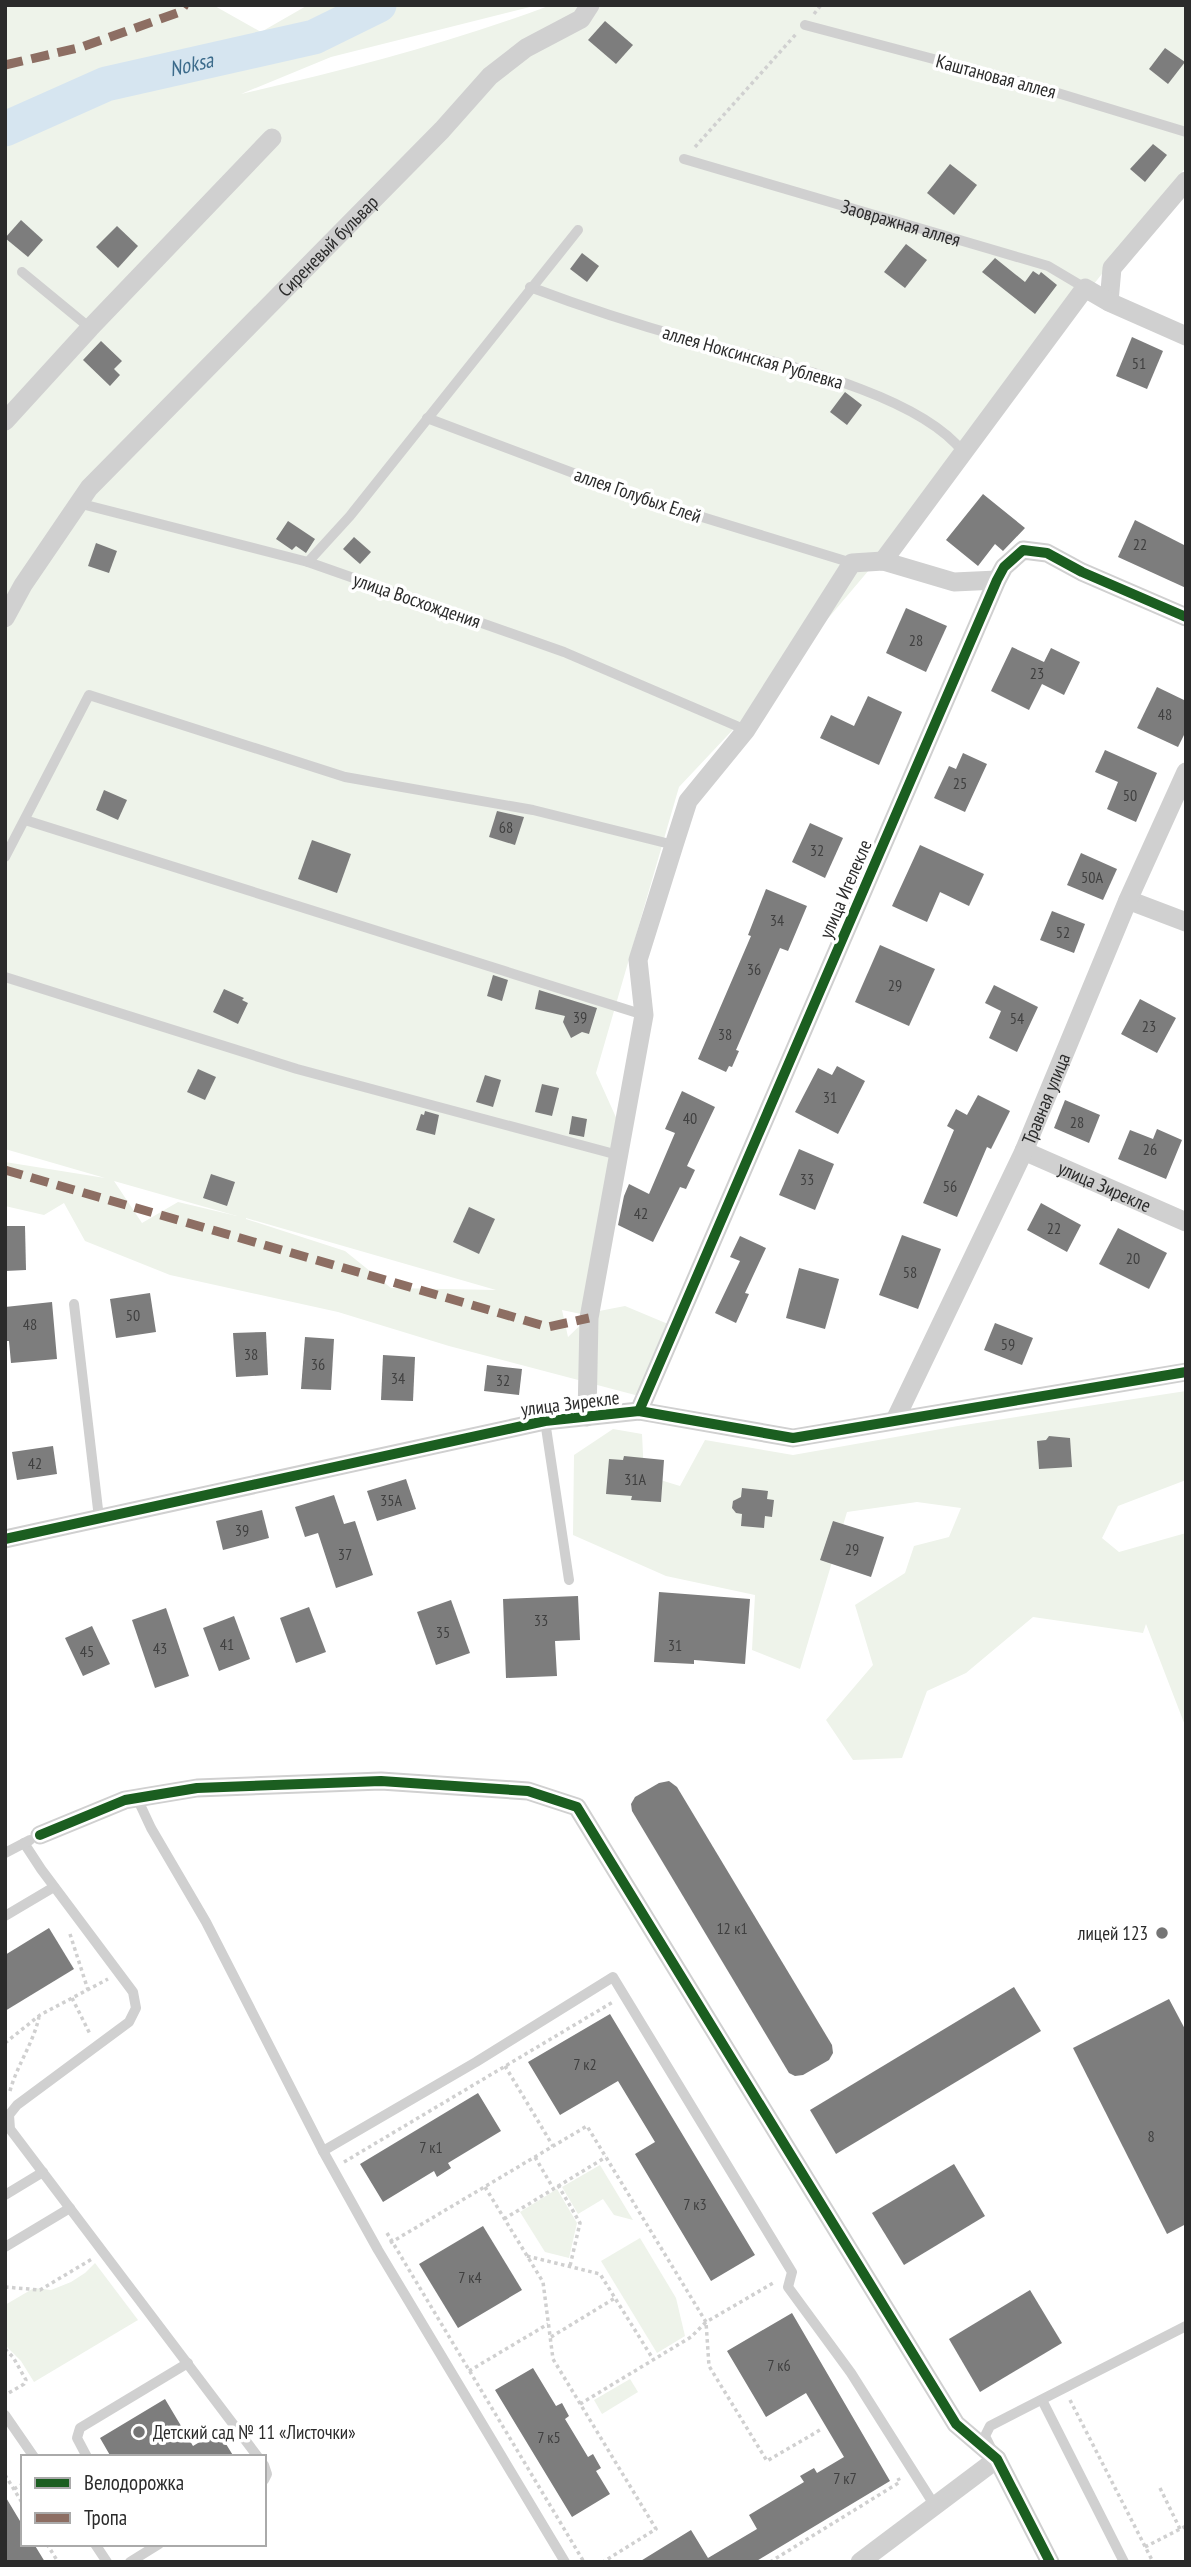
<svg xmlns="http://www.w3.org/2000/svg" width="1191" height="2567" viewBox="0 0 1191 2567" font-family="'PT Sans Narrow',sans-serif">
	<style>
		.green { fill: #eef3ea; fill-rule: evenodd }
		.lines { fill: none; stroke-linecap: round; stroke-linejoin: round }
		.river { stroke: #d6e5f0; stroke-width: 35 }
		.building { fill: #7d7d7d }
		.path { stroke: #d0d0d0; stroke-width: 3.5; stroke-dasharray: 3.5 3.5; stroke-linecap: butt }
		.service { stroke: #d0d0d0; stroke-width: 10 }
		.minor { stroke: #d0d0d0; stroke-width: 19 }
		.quiet { stroke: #8d6e63; stroke-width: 9; stroke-dasharray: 18 9; stroke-linecap: butt }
		.cycleway-casing { stroke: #fff; stroke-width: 15 }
		.cycleway { stroke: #1b5e20; stroke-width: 10 }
		.poi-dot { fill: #757575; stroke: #fff; stroke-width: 2.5 }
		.labels { text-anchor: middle; stroke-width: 7; stroke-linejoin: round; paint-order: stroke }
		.number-label { font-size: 16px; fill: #404040 }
		.street-label { font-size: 19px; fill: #2b2b2b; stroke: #fff }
		.poi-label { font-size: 19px; fill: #2b2b2b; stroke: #fff; text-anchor: end }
		.water-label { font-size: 21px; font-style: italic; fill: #3c6b8b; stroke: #fff }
	</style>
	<rect width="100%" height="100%" fill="#fff"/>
	<g class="green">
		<path d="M5,5H213L261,32L308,5H538L331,57L241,94C346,70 450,43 551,5H1186V167L869,570L743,719L679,787L596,1073L619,1124L581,1314L562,1310L568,1337L594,1312L625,1306L668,1324L639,1396L449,1346L338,1312L170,1275L85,1241L64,1203L44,1215L5,1206V1162L105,1178L5,1149ZM114,1181L237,1216L178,1202L142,1223ZM246,1219V1218L496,1290L391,1288L345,1251Z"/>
		<polygon points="1186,1391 1186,1480 1118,1506 1102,1538 1119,1552 1186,1533 1186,1728 1146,1624 1143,1633 1033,1617 966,1673 927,1691 902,1758 853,1760 826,1720 873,1665 855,1605 905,1573 914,1546 949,1537 961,1508 917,1502 847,1512 800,1669 752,1650 755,1595 666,1576 573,1535 574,1455 613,1429 642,1434 644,1475 680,1486 705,1440 793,1455 958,1426"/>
		<polygon points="600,2165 633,2220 614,2215 603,2199 578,2214 562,2187"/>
		<polygon points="557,2189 577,2223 569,2258 545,2252 520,2212"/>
		<polygon points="640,2238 676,2298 685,2336 657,2353 601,2261"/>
		<polygon points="95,2263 138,2320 34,2382 21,2361 5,2345 5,2305 34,2288 51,2290 71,2282 85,2273"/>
		<polygon points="630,2379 638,2392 602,2414 594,2400"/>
	</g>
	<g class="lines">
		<path class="river" id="s1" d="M5,129L106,84L314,37L379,5"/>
	</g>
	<g class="building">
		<polygon points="605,21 633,45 616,64 588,40"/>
		<polygon points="1165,48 1185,62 1168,84 1149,69"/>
		<polygon points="1153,144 1167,155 1145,182 1130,169"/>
		<polygon points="950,164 977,185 954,215 927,193"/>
		<polygon points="21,220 43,240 28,257 5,238"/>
		<polygon points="117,226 138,246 118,268 96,247"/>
		<polygon points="906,244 927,260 905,288 884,272"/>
		<polygon points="582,253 599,266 587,282 570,269"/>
		<polygon points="995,258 1025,282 1033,271 1039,275 1041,272 1057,285 1035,314 982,272"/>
		<polygon points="1132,337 1163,351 1147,389 1116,376"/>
		<polygon points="101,341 122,361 114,369 120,375 110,386 83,360"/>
		<polygon points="845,392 862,405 847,425 830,412"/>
		<polygon points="983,494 1025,528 1003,551 995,544 978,566 946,540"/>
		<polygon points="1135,520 1186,546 1186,588 1118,557"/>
		<polygon points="288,521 315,539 306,553 296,546 292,550 276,539"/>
		<polygon points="354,537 371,552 360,564 343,549"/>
		<polygon points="96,543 117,551 109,573 88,566"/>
		<polygon points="906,608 947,626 926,672 886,653"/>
		<polygon points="1012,647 1044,662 1051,648 1080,662 1064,695 1042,684 1029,710 991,691"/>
		<polygon points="1157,687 1186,701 1186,731 1178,747 1137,728"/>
		<polygon points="868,696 902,712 879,765 820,738 831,715 854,726"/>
		<polygon points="1105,750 1157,773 1136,822 1107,809 1118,782 1095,772"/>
		<polygon points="963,753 987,764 965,812 934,798 949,766 956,769"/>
		<polygon points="104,790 127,800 118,820 96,810"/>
		<polygon points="497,811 524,817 515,845 489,837"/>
		<polygon points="810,823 843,838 825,878 792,862"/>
		<polygon points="312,840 351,854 337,893 298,879"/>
		<polygon points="920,845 984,874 969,906 940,892 927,922 892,906"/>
		<polygon points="1081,853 1117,869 1103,900 1067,885"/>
		<polygon points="766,889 807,906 788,951 780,948 736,1050 739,1051 732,1067 729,1066 726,1072 698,1059 751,936 748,935"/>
		<polygon points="1052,911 1085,924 1074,953 1040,940"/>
		<polygon points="880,945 935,969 909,1026 855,1002"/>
		<polygon points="493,975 508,980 502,1001 487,996"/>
		<polygon points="994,985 1038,1007 1017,1052 989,1038 1001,1011 985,1003"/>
		<polygon points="224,989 244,998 242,1000 248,1003 238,1024 213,1012"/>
		<polygon points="539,990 597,1008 589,1034 582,1032 571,1038 563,1022 565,1016 535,1009"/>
		<polygon points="1140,999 1176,1018 1157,1053 1121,1034"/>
		<polygon points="837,1066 865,1081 838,1134 795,1112 818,1068 832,1075"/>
		<polygon points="198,1069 216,1077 205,1100 187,1092"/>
		<polygon points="485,1075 501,1080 493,1107 476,1102"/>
		<polygon points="542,1084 559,1088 552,1116 535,1112"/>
		<polygon points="682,1091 715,1107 687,1166 695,1170 686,1189 680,1187 653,1242 618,1225 624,1196 629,1184 649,1194 675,1133 665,1129"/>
		<polygon points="978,1095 1010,1111 991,1149 987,1147 957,1217 923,1203 954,1130 947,1126 956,1109 967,1115"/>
		<polygon points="1065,1100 1100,1115 1089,1143 1054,1128"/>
		<polygon points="425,1111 439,1115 435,1135 416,1130 421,1114 424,1115"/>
		<polygon points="572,1116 587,1119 584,1137 569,1134"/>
		<polygon points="1157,1129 1182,1140 1166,1179 1118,1159 1130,1130 1153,1139"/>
		<polygon points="799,1149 834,1164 815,1210 779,1195"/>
		<polygon points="211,1174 235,1182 227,1206 203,1198"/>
		<polygon points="1041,1203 1081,1225 1067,1252 1027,1230"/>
		<polygon points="469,1207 495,1219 479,1254 453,1242"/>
		<polygon points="5,1226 25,1226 26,1270 5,1271"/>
		<polygon points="1118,1228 1167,1253 1149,1289 1099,1264"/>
		<polygon points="902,1235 941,1249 918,1309 879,1295"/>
		<polygon points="740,1236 766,1248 745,1293 749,1294 736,1323 715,1313 740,1261 730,1257"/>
		<polygon points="799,1268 839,1279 825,1329 786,1318"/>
		<polygon points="150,1293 156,1332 116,1338 110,1299"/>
		<polygon points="52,1302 57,1359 11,1363 9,1341 5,1341 5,1307"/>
		<polygon points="995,1323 1033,1338 1022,1365 984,1350"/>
		<polygon points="266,1332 268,1375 236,1377 233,1333"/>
		<polygon points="305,1337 334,1339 331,1390 301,1389"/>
		<polygon points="383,1355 415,1357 413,1401 381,1400"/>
		<polygon points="487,1365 522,1369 519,1395 484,1391"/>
		<polygon points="1049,1436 1070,1438 1072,1467 1039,1469 1037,1441 1046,1440"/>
		<polygon points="53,1446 57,1474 17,1480 12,1452"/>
		<polygon points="624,1456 664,1460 661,1502 631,1500 632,1496 606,1494 609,1459 623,1460"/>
		<polygon points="406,1479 416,1509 377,1521 367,1491"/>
		<polygon points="742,1488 768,1491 767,1499 774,1500 772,1517 765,1516 764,1528 741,1526 742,1514 736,1513 732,1508 733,1501 741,1497"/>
		<polygon points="334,1495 344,1524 355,1521 373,1575 336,1588 318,1533 305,1537 295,1507"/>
		<polygon points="262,1510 269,1538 223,1550 216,1521"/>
		<polygon points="833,1521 884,1537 871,1577 820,1560"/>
		<polygon points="659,1592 750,1599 745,1664 694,1660 694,1664 654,1662"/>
		<polygon points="578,1596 580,1640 555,1641 557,1676 506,1678 503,1599"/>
		<polygon points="451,1600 470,1653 436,1665 417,1612"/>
		<polygon points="309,1607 326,1652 296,1663 280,1618"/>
		<polygon points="166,1608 189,1676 155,1688 132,1620"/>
		<polygon points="234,1616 250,1659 219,1671 203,1628"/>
		<polygon points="92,1626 110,1664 83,1676 65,1638"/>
		<polygon points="669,1781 677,1787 832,2045 833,2053 829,2060 803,2075 795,2076 789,2073 632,1811 631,1804 635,1797 659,1783"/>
		<polygon points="49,1928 74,1969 5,2011 5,1955"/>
		<polygon points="1014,1987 1041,2031 836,2154 810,2110"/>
		<polygon points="1169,1999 1186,2031 1186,2224 1167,2234 1073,2048"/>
		<polygon points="610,2014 755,2255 711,2281 635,2154 655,2142 618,2081 560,2115 528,2062"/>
		<polygon points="478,2093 501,2131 448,2163 451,2168 437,2177 434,2171 383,2202 360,2164"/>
		<polygon points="954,2164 985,2216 904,2265 872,2213"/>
		<polygon points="483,2226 522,2290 458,2328 419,2264"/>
		<polygon points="1030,2290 1062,2343 980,2392 949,2339"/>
		<polygon points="792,2313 890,2481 755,2562 639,2562 691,2530 708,2558 757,2529 749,2515 804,2482 800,2476 814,2468 817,2473 844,2457 806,2393 766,2417 727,2351"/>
		<polygon points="533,2368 556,2406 562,2403 569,2416 565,2419 588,2457 593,2454 601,2468 596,2471 610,2494 572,2517 495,2390"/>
		<polygon points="165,2399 193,2446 218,2431 234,2457 111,2457 100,2438"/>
		<polygon points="5,2496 23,2526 23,2544 34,2544 45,2562 5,2562"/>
	</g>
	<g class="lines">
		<g class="path">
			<polyline points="814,14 821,5"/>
			<polyline points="695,147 797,33"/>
			<polyline points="70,1934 88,1990"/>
			<polyline points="72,1998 90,2034"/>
			<polyline points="5,2043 40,2015 108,1979"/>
			<polyline points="505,2066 553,2146"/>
			<path d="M10,2091C17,2065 33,2044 39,2017"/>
			<polyline points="535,2157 553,2188"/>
			<polyline points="344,2162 613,2002"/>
			<polyline points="558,2185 580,2223 570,2266"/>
			<polyline points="485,2187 543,2282 553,2359 656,2529 603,2562"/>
			<polyline points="504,2219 606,2157"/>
			<polyline points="387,2233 584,2562"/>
			<polyline points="390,2243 587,2126 706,2322 775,2282"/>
			<polyline points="527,2256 600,2274 653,2359"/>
			<polyline points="5,2287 40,2290 92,2259"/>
			<polyline points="551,2337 615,2298"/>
			<polyline points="5,2349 13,2357 26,2380 24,2384 5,2395"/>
			<polyline points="469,2371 548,2324"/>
			<polyline points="1070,2400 1153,2562"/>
			<polyline points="580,2404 691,2337 706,2322 709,2366 767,2461 820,2430"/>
			<polyline points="5,2475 23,2504"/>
			<polyline points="1160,2488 1180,2529"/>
			<polyline points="14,2489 23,2484"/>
			<polyline points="47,2544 58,2562"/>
			<polyline points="1145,2547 1186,2526"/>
			<polyline points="770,2562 900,2482 898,2478"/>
		</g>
		<g class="service">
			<polyline points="805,25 1028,84 1186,132"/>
			<path id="s2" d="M684,159L1048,266L1085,288"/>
			<polyline points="22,272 90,328"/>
			<path d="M530,287C583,307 635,324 689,339C763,360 915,390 963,452"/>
			<polyline points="427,418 637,497 852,563"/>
			<polyline points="78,503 308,562 564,652 746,730"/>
			<polyline points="308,562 350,516 578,230"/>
			<polyline points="25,820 644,1015"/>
			<polyline points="5,857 89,695 345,777 533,810 674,845"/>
			<polyline points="5,977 297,1069 618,1155"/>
			<polyline points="74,1304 99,1518"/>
			<polyline points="545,1421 569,1580"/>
			<polyline points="137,1798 151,1828 206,1922 323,2151 378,2250 565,2562"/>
			<polyline points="24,1843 41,1869 133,1992 136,2008 129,2022 17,2105 9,2115 10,2129 258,2457"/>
			<polyline points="5,1853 30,1840"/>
			<polyline points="5,1916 54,1887"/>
			<polyline points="323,2151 476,2062 613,1977 792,2272 788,2287 851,2373 935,2506"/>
			<polyline points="5,2195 43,2172"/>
			<polyline points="5,2247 70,2208"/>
			<polyline points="1042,2400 1124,2562"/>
			<polyline points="5,2415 34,2457"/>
			<polyline points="991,2448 985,2436 990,2426 1186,2326"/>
			<polyline points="87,2457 77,2438 80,2428 188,2363"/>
			<polyline points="264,2465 267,2474 264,2480"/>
			<polyline points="95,2544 107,2562"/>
			<polyline points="130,2562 159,2544"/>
		</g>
		<g class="minor">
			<polyline points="1109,302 1112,268 1186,181"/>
			<polyline points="5,421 90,328 272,138"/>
			<polyline points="883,561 1085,288 1109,302 1186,336"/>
			<path id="s3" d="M5,618L23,585L89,488L442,130L490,76L526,48L581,19L590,5"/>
			<polyline points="1128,900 1186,922"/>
			<path id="s4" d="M1024,1151L1186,1222"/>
			<polyline points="639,1411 997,580 1004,567 1023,550 1047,553 1082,572 1186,617"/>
			<polyline points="587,1417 589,1318 644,1015 638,960 674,845 688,801 746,730 852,563 883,561 954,582 997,580"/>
			<path id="s5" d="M895,1420L1024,1151L1128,900L1186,772"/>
			<polyline points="5,1539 545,1421 639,1411 793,1438 1186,1372"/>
			<polyline points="40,1835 125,1800 197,1788 381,1781 528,1791 577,1807 956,2424 997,2459 1050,2562"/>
			<polyline points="860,2562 997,2459"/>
		</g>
		<g class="quiet">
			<polyline points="5,65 82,47 180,12 185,5"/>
			<polyline points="5,1170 548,1327 589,1318"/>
		</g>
		<g class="cycleway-casing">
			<g id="cycleway">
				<polyline points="639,1411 997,580 1004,567 1023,550 1047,553 1082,572 1186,617"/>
				<polyline points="5,1539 545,1421 639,1411 793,1438 1186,1372"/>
				<polyline points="40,1835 125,1800 197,1788 381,1781 528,1791 577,1807 956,2424 997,2459 1050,2562"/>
			</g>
		</g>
		<use href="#cycleway" class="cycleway"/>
	</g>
	<g class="poi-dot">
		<circle cx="1162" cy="1933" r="7"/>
		<circle cx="139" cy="2432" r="7"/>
	</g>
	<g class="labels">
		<g class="number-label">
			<text x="1139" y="369">51</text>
			<text x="1140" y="550">22</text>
			<text x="916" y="646">28</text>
			<text x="1037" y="679">23</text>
			<text x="1165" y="720">48</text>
			<text x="960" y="789">25</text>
			<text x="1130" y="801">50</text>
			<text x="506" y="833">68</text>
			<text x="817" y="856">32</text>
			<text x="1092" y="883">50А</text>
			<text x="777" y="926">34</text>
			<text x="1063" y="938">52</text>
			<text x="754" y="975">36</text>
			<text x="895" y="991">29</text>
			<text x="580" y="1023">39</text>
			<text x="1017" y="1024">54</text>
			<text x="1149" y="1032">23</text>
			<text x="725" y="1040">38</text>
			<text x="830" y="1103">31</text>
			<text x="690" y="1124">40</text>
			<text x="1077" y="1128">28</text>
			<text x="1150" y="1155">26</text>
			<text x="807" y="1185">33</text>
			<text x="950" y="1192">56</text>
			<text x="641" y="1219">42</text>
			<text x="1054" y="1234">22</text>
			<text x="1133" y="1264">20</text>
			<text x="910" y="1278">58</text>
			<text x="133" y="1321">50</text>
			<text x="30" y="1330">48</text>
			<text x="1008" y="1350">59</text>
			<text x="251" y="1360">38</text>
			<text x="318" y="1370">36</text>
			<text x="398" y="1384">34</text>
			<text x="503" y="1386">32</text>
			<text x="35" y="1469">42</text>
			<text x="635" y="1485">31А</text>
			<text x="391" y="1506">35А</text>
			<text x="242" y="1536">39</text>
			<text x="852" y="1555">29</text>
			<text x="345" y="1560">37</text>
			<text x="541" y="1626">33</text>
			<text x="443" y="1638">35</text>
			<text x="227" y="1650">41</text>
			<text x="675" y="1651">31</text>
			<text x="160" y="1654">43</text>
			<text x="87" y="1657">45</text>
			<text x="732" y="1934">12 к1</text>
			<text x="585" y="2070">7 к2</text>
			<text x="1151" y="2142">8</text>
			<text x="431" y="2153">7 к1</text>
			<text x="695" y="2210">7 к3</text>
			<text x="470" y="2283">7 к4</text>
			<text x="779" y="2371">7 к6</text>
			<text x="549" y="2443">7 к5</text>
			<text x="845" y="2484">7 к7</text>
		</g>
		<g class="street-label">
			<text transform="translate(996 76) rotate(15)" y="7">Каштановая аллея</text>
			<text dy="7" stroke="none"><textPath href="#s2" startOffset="226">Заовражная аллея</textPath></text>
			<text dy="7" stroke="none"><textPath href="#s3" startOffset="495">Сиреневый бульвар</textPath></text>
			<text transform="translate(753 357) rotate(16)" y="7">аллея Ноксинская Рублевка</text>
			<text transform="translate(638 495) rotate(19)" y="7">аллея Голубых Елей</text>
			<text transform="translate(417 600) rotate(19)" y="7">улица Восхождения</text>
			<text transform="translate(845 889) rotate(-67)" y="7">улица Игелекле</text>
			<text dy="7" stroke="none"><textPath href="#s5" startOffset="355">Травная улица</textPath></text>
			<text dy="7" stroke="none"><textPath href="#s4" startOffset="88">улица Зирекле</textPath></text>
			<text transform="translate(570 1403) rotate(-7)" y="7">улица Зирекле</text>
		</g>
		<g class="poi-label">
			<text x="1148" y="1940">лицей 123</text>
			<text x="153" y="2439" text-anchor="start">Детский сад № 11 «Листочки»</text>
		</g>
		<g class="water-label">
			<text dy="7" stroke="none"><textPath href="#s1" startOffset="198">Noksa</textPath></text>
		</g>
	</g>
	<rect width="1191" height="2567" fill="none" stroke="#2b2b2b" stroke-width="14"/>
	<rect x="21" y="2455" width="245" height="91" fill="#ffffff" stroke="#aaaaaa" stroke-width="2"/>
	<rect x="35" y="2478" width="35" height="10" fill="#1b5e20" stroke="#aaaaaa" stroke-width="2"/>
	<text x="84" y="2490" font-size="21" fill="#2b2b2b">Велодорожка</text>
	<rect x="35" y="2513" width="35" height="10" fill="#8d6e63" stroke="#aaaaaa" stroke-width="2"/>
	<text x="84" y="2525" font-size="21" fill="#2b2b2b">Тропа</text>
</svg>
